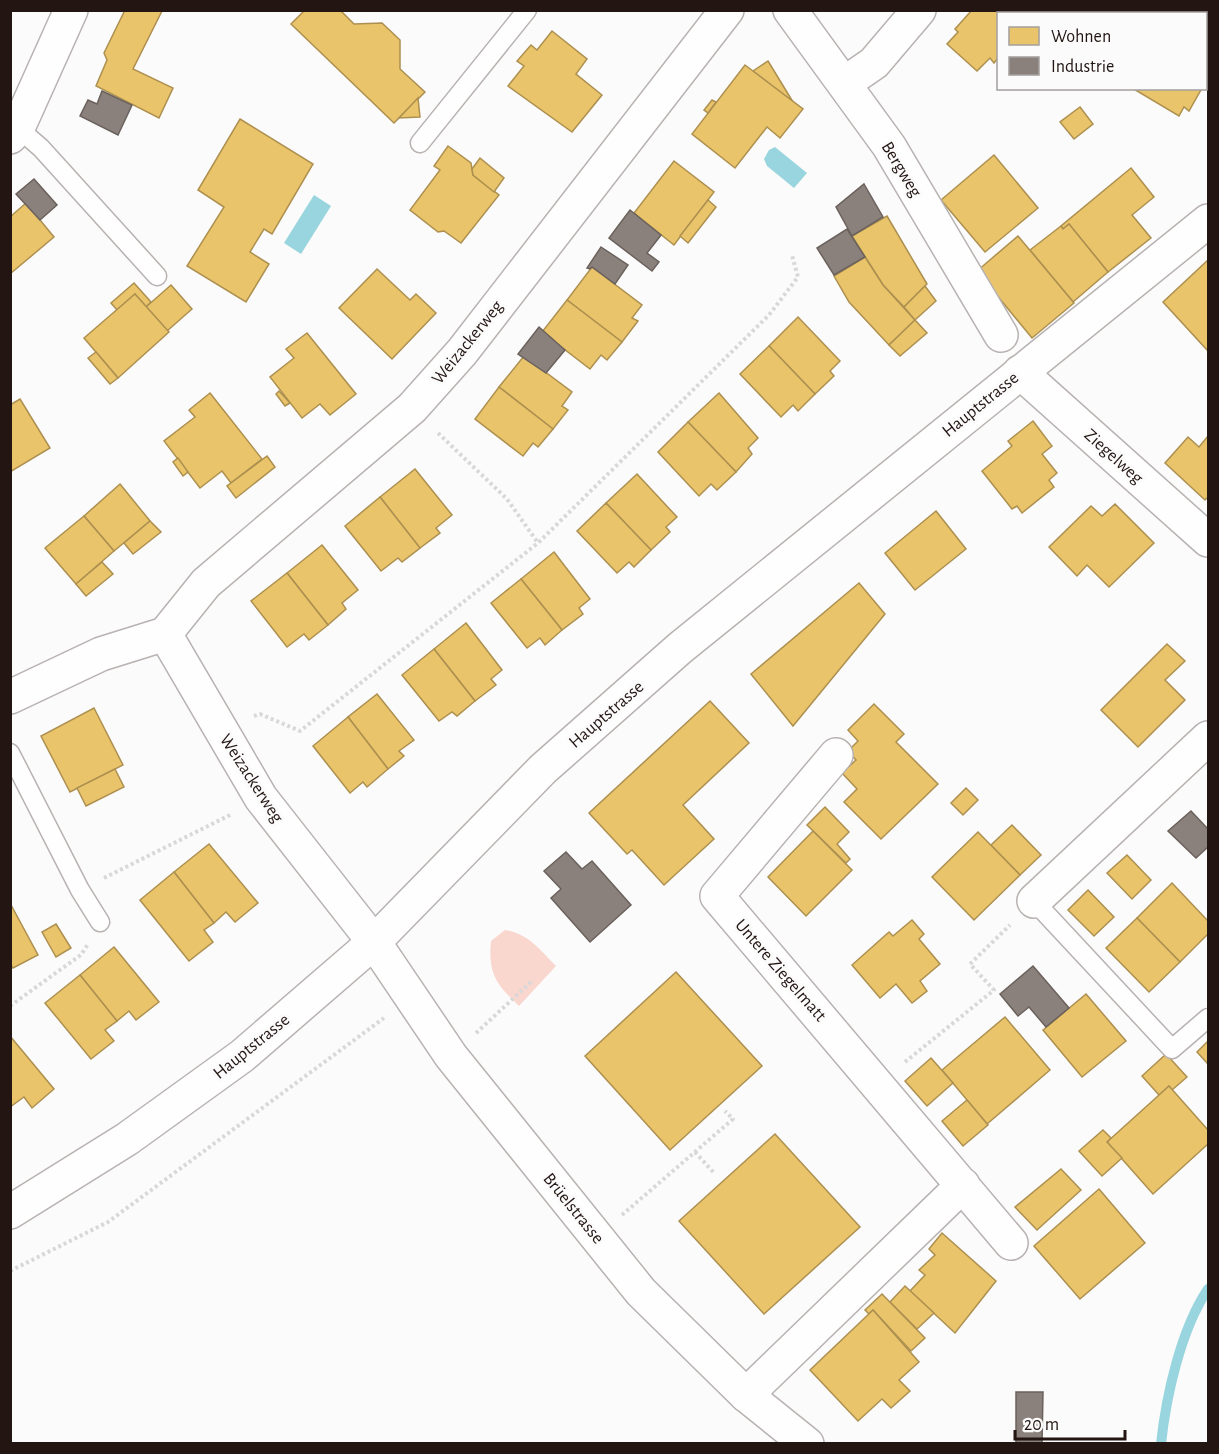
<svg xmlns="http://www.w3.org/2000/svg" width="1219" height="1454" viewBox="0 0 1219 1454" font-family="'Alegreya Sans',sans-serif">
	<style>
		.green { fill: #f9d6ce }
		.water { fill: #99d5de }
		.homes { fill: #e9c46a; stroke: #ad9050; stroke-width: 1.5 }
		.industry { fill: #8a817c; stroke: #6b615c; stroke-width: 1.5 }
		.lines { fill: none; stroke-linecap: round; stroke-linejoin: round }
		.stream { stroke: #99d5de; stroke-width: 10 }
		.service-casing { stroke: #b8b2b1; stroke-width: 21 }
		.minor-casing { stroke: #b8b2b1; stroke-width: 36 }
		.secondary-casing { stroke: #b8b2b1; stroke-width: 36 }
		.path { stroke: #d9d8d8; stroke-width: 4; stroke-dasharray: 3 3; stroke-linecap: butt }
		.service { stroke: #fefefe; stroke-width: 18 }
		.minor { stroke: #fefefe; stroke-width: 33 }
		.secondary { stroke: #fefefe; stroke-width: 33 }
		.labels { text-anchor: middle; stroke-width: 6; stroke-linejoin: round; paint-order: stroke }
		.street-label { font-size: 18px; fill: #221512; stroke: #fbfbfb }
	</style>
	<rect width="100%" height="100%" fill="#fbfbfb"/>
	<path class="green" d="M505,930C529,934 540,950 556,966L519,1006C496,984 488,974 491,941Z"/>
	<g class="water">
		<polygon points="775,147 807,173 794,188 767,166 764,159 769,150"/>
		<polygon points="314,195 331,206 301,254 284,243"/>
	</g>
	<g class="homes">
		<polygon points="125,10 162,11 133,69 173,88 159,118 96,86 107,60 104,53"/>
		<polygon points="305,10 340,10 354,24 382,23 400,40 400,69 425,92 394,123 291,24"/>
		<polygon points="972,10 1042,10 1039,14 998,14 998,58 994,63 990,58 977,71 947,44 958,32 955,29"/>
		<polygon points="1183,10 1208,10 1208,30 1206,28 1206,14 1181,14"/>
		<polygon points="552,31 587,59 576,74 602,95 572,132 508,86 524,66 517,61 531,45 537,50"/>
		<polygon points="768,61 793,102 753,71"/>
		<polygon points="745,65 803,109 780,138 767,127 735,168 692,134"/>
		<polygon points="1132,88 1202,88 1189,111 1184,107 1179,116"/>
		<polygon points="418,98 420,117 399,118"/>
		<polygon points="712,100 716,102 708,113 704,110"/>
		<polygon points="1080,107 1093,124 1074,139 1060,122"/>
		<polygon points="240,119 313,164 272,234 264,229 250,252 269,264 246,302 187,266 224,207 198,190"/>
		<polygon points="448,146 471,163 473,175 499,195 461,243 444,231 438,232 410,210 440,170 434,166"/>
		<polygon points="994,155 1038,208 985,252 941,200"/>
		<polygon points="480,158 504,178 494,192 473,175 472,169"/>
		<polygon points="674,161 714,192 674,245 634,213"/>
		<polygon points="1131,168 1154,197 1132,215 1151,238 1108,272 1069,224 1063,229 1061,226"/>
		<polygon points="708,200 716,207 688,243 680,236"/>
		<polygon points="26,203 54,237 10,274 10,217"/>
		<polygon points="887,216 927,284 904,307 883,285 852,236"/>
		<polygon points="1069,224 1108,272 1073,302 1030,250 1061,226 1063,229"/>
		<polygon points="1018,236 1074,303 1032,338 977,271"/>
		<polygon points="865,257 883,285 915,320 889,345 849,302 834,276"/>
		<polygon points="1208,260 1208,351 1163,302"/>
		<polygon points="592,267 642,305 632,318 638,321 622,342 567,300"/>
		<polygon points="377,269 410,300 416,294 436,313 392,359 339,308"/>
		<polygon points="134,283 151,302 146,307 135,294 117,310 111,303"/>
		<polygon points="171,285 192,309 167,331 146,307"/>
		<polygon points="925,286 936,301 915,320 904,307"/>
		<polygon points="135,294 169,332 118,378 84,338"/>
		<polygon points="567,300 622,342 607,360 601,355 590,369 542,332"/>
		<polygon points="798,317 840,361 830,371 834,376 815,394 769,346"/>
		<polygon points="915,320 927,333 900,356 889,345"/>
		<polygon points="307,333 356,394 330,415 320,404 302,418 270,377 294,358 286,349"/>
		<polygon points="769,346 815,394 798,411 793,405 781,417 740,374"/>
		<polygon points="96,352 118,378 110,384 88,358"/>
		<polygon points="524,356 572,392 562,406 568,410 553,429 499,387"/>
		<polygon points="499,387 553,429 538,447 533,443 523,456 475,419"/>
		<polygon points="279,391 290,403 285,406 276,394"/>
		<polygon points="210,393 262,459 231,483 222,471 200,488 164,441 195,417 189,410"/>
		<polygon points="719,393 758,438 748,448 752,454 736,472 688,422"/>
		<polygon points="20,399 50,448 10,472 10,405"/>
		<polygon points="1033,421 1052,446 1042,454 1057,473 1049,480 1054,487 1022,513 1017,506 1012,509 982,471 1012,446 1008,441"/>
		<polygon points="688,422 736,472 717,490 711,484 699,496 658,452"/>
		<polygon points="1208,436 1208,497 1205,500 1165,463 1188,437 1199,447"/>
		<polygon points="267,456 275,467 236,498 227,486"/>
		<polygon points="178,458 188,472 183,476 173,462"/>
		<polygon points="415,469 452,515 436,528 440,533 420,548 380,497"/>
		<polygon points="637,474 677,517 666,527 670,532 651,550 606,503"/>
		<polygon points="120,484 150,521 114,551 84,516"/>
		<polygon points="380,497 420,548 402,562 398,558 381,571 345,526"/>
		<polygon points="606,503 651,550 634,567 629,562 617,573 577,531"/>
		<polygon points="1115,504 1154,543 1109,587 1087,565 1077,576 1049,547 1091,506 1102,516"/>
		<polygon points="936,511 966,549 915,590 885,553"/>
		<polygon points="84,516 114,551 76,584 45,548"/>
		<polygon points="150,521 161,532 133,554 124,543"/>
		<polygon points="322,545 358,590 342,603 346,609 328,625 287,573"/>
		<polygon points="554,552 590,599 579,608 583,614 562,630 521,579"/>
		<polygon points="102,562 113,574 86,596 76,584"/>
		<polygon points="287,573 328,625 309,640 304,634 287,647 251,601"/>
		<polygon points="521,579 562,630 545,645 540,638 527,648 491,603"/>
		<polygon points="859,583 885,614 793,726 751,674"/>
		<polygon points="466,623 502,670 491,679 496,685 475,701 434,649"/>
		<polygon points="1167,644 1185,661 1165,680 1185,700 1138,747 1101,710"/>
		<polygon points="434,649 475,701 457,716 452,712 439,721 402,675"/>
		<polygon points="377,694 414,740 399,751 404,756 388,769 348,717"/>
		<polygon points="710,701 749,743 683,805 714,839 664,885 632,850 627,854 589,813"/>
		<polygon points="874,704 904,734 896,742 938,784 881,839 844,802 857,789 842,773 856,760 848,751 858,741 848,730"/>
		<polygon points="94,708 123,765 70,792 41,736"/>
		<polygon points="348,717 388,769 367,787 363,782 350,793 313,746"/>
		<polygon points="115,769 124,787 86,806 77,788"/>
		<polygon points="966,788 978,800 963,815 951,803"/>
		<polygon points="825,807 849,832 837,844 850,859 846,863 807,825"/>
		<polygon points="1012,825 1041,855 1020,875 991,845"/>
		<polygon points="813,831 852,870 806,916 768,877"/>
		<polygon points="978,832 1020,875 974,920 932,877"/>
		<polygon points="209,844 258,903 235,922 226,912 214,923 174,872"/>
		<polygon points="1127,855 1151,880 1132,899 1107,873"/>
		<polygon points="174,872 214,923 204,930 213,942 189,961 140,900"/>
		<polygon points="1172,883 1208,921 1208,934 1180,962 1137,918"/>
		<polygon points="1088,890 1114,917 1094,936 1068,910"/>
		<polygon points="10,903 38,955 13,968 10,964"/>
		<polygon points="1137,918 1180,962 1149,992 1106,948"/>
		<polygon points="912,920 924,934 919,939 940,964 920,981 927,991 912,1003 896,984 880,998 852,965 889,932 893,936"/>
		<polygon points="56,924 71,948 56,957 42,932"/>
		<polygon points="114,947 159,1002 136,1020 129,1011 117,1021 80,975"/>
		<polygon points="676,972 762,1066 670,1150 585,1056"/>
		<polygon points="80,975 117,1021 105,1030 114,1041 91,1059 45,1003"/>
		<polygon points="1086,994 1126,1041 1082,1077 1043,1030"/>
		<polygon points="1005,1017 1050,1070 987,1124 942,1070"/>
		<polygon points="10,1036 54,1089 32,1108 24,1097 10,1107"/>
		<polygon points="1208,1041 1208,1064 1197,1052"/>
		<polygon points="1166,1054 1187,1077 1172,1090 1169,1086 1159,1095 1142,1076"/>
		<polygon points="931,1058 953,1083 927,1106 905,1081"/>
		<polygon points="1169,1086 1208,1130 1208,1144 1153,1194 1107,1142"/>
		<polygon points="967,1100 988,1125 963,1146 942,1121"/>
		<polygon points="1103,1130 1111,1138 1107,1142 1122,1158 1102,1176 1079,1151"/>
		<polygon points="775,1134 860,1227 764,1314 679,1221"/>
		<polygon points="1061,1169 1081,1190 1037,1230 1015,1207"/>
		<polygon points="1099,1189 1145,1243 1080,1299 1034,1246"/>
		<polygon points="942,1233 996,1281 955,1333 910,1291 925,1275 919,1270 935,1255 929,1249"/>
		<polygon points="905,1286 934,1313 917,1329 890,1302"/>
		<polygon points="882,1294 925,1338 911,1351 873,1310 869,1314 865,1310"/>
		<polygon points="873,1310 919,1362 899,1380 910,1391 891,1408 882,1399 858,1421 810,1370"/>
	</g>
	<g class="industry">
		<polygon points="102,91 132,105 118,135 80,116 88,100 97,104"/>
		<polygon points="34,179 57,205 40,220 16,194"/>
		<polygon points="864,184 883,217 852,236 836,207"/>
		<polygon points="630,210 661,235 647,253 659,262 652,271 609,238"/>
		<polygon points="847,229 865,257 834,275 817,248"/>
		<polygon points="601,247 628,265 615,284 592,267 590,269 587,268"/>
		<polygon points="539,327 565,350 546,373 518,354"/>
		<polygon points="1191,811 1208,829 1208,847 1196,858 1168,831"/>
		<polygon points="566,852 582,869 592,861 631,905 590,942 551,898 561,889 544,871"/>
		<polygon points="1033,966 1069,1008 1046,1027 1029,1007 1018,1016 1000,994"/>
		<polygon points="1016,1392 1043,1392 1042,1444 1016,1443"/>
	</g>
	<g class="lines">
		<path class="stream" d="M1161,1444C1166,1396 1181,1329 1208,1289"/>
		<g class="service-casing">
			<g id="service">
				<polyline points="18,128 41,148 157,276"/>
				<polyline points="420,143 527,10"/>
				<polyline points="10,753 80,890 100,922"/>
				<polyline points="1034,901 1172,1049 1208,1018"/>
			</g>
		</g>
		<g class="minor-casing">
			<g id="minor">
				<polyline points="790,10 889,146 1001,335"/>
				<polyline points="1167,14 1168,10"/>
				<polyline points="845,83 874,63 919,10"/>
				<polyline points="10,137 18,128 71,10"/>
				<polyline points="1020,372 1208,540"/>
				<polyline points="165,634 261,798 374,942 451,1056 641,1292 746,1395 807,1444"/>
				<polyline points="10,697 101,654 165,634 206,583 412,408 462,352 727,10"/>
				<polyline points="836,755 717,896 1011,1243"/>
				<polyline points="1034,901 1208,738"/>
				<polyline points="746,1395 963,1185"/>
			</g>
		</g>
		<g class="secondary-casing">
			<polyline id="secondary" points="10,1212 127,1139 242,1056 374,942 543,769 680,648 1208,221"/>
		</g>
		<g class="path">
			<polyline points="438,433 507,499 538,543"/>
			<polyline points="254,716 260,714 300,731 538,543 769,315 798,277 792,255"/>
			<polyline points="104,878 232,814"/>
			<polyline points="10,1006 81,955 88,944"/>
			<polyline points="476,1033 531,982"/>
			<polyline points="905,1062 994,990 970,964 1010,925"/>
			<polyline points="695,1152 715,1174"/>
			<polyline points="622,1215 733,1119 725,1111"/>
			<polyline points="10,1271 108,1222 384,1018"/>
		</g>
		<use href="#service" class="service"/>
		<use href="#minor" class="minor"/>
		<use href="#secondary" class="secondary"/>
	</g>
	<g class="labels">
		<g class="street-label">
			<text transform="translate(902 169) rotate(59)" y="6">Bergweg</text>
			<text transform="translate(467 342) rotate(-51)" y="6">Weizackerweg</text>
			<text transform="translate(980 404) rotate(-39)" y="6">Hauptstrasse</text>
			<text transform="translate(1114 456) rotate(42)" y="6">Ziegelweg</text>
			<text transform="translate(606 714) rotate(-41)" y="6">Hauptstrasse</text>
			<text transform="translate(252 778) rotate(57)" y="6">Weizackerweg</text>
			<text transform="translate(781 970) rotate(49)" y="6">Untere Ziegelmatt</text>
			<text transform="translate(251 1046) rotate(-39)" y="6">Hauptstrasse</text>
			<text transform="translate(574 1208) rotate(51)" y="6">Brüelstrasse</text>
		</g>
	</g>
	<rect width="1219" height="1454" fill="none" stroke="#221512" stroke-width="24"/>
	<rect x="997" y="12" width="210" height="78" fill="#fbfbfb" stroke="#a49f9e" stroke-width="1.5"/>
	<rect x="1009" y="27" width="30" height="18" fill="#e9c46a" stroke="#a49f9e" stroke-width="1.5"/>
	<text x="1051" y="42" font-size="18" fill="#221512">Wohnen</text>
	<rect x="1009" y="57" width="30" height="18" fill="#8a817c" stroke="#a49f9e" stroke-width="1.5"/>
	<text x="1051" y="72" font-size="18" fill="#221512">Industrie</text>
	<path d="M1015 1430v9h110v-9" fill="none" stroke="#221512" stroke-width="3"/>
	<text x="1024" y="1430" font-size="18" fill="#221512" stroke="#fbfbfb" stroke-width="4.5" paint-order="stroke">20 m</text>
</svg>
